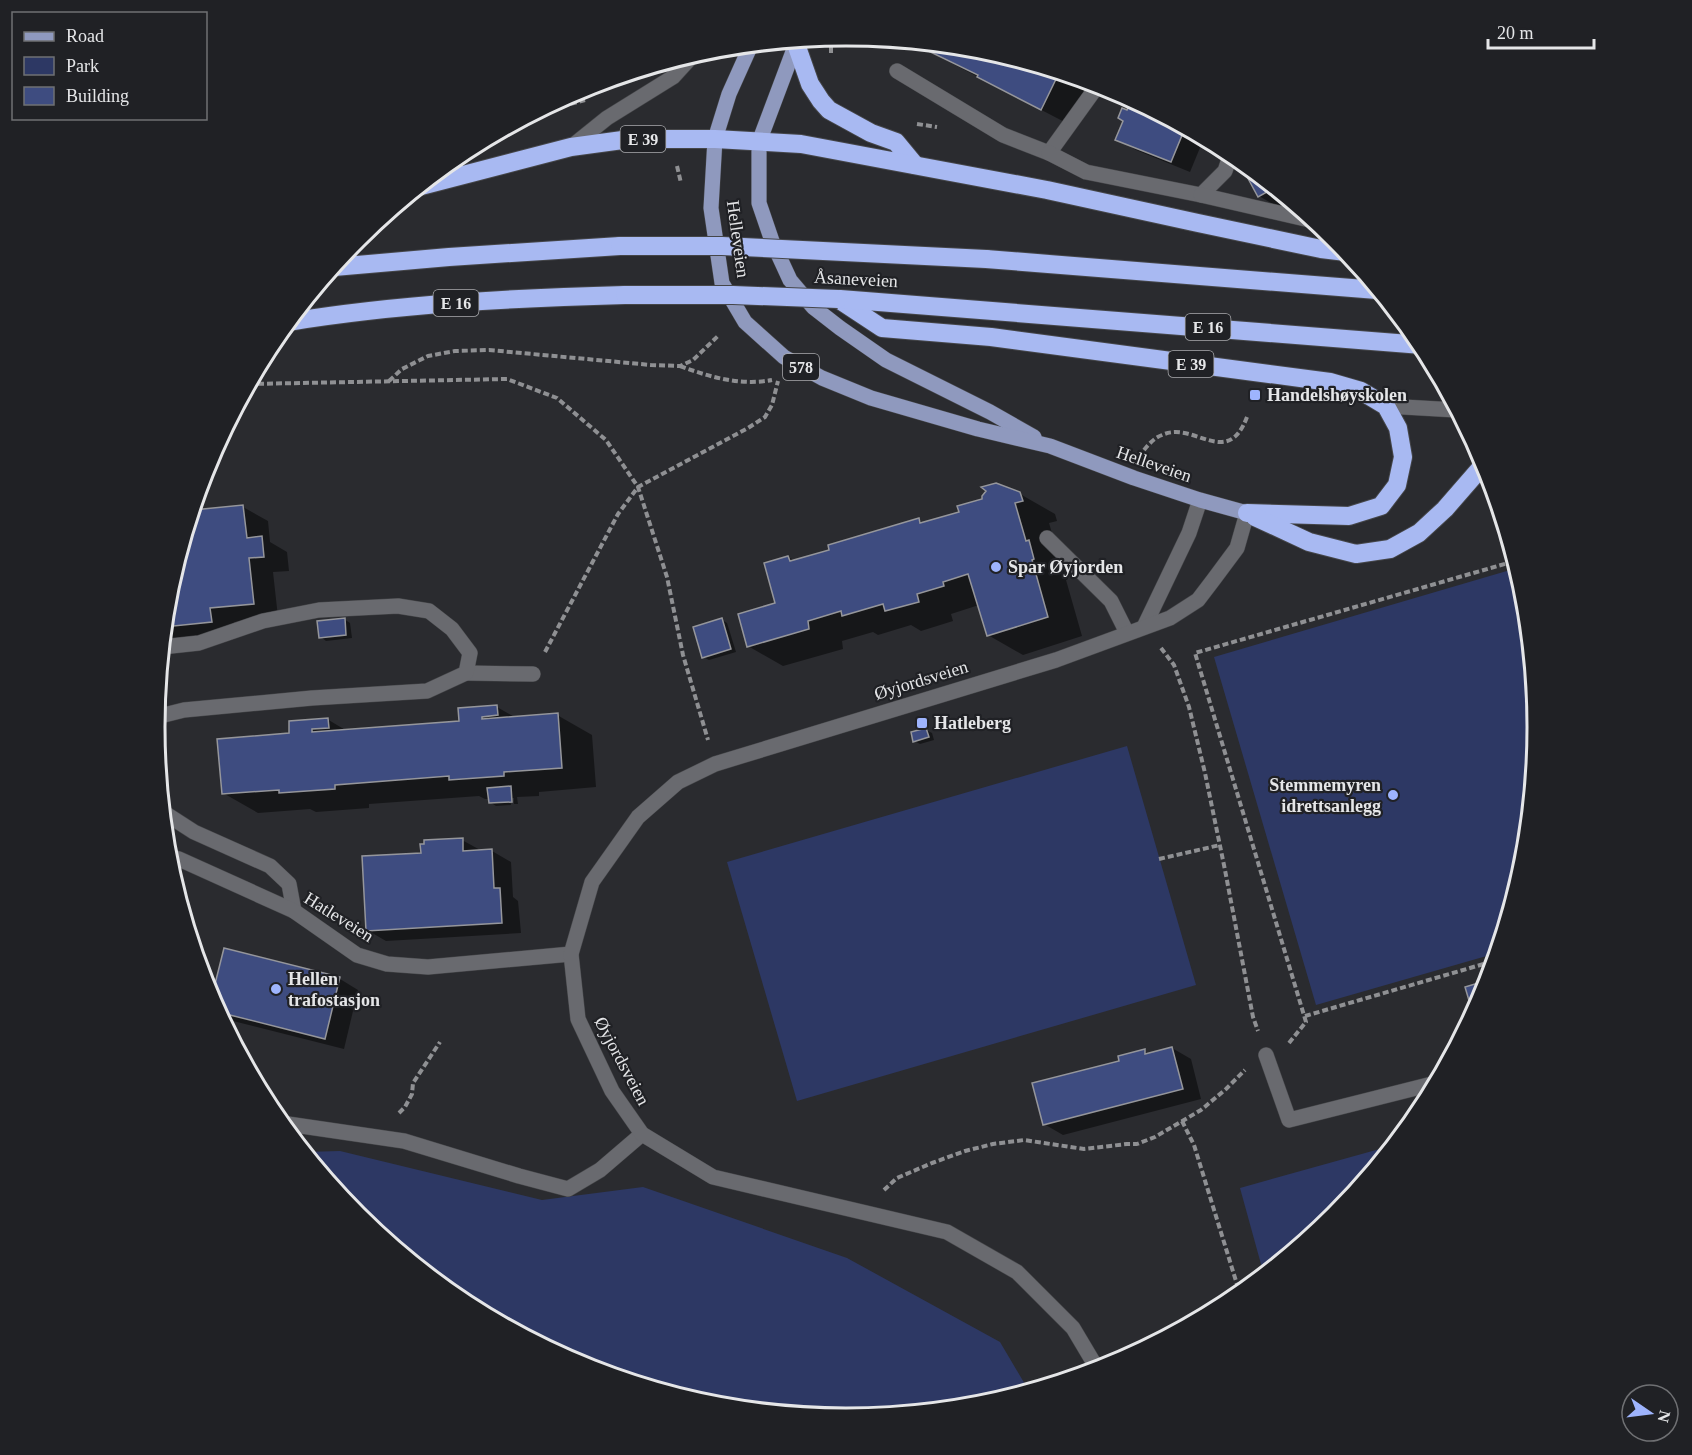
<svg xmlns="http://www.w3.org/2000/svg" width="1692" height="1455" viewBox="0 0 1692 1455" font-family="'Times New Roman',serif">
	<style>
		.green { fill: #2d3864 }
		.shadow { fill: #0007 }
		.building { fill: #3e4c80; stroke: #95969b; stroke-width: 1.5 }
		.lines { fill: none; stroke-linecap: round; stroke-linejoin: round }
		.minor-casing { stroke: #454649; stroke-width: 16 }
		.major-casing { stroke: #454649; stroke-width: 16 }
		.highway-casing { stroke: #454649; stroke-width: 20 }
		.path { stroke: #8f9093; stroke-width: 4; stroke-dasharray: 6 3; stroke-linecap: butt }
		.minor { stroke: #696a6f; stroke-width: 15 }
		.major { stroke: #8f99be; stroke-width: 15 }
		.highway { stroke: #a8b9f2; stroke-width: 18 }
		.highway-bridge-casing { stroke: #454649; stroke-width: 20; stroke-linecap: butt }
		.highway-bridge { stroke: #a8b9f2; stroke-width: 18 }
		.poi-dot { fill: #9eb4fd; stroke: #202125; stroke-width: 2 }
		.labels { text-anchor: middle; stroke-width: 4.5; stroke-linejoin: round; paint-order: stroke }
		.shield { fill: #202125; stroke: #aaabae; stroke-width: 1.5 }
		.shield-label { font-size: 16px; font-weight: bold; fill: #e5e6e8 }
		.street-label { font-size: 18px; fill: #e5e6e8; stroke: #202125 }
		.poi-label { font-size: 18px; font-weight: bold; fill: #e5e6e8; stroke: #202125; text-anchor: start }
		.rim { fill: none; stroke: #e5e6e8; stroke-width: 3 }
	</style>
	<rect width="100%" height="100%" fill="#2a2b2f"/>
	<g class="green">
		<polygon points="1517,568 1524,593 1537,728 1524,863 1497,953 1316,1005 1214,657"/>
		<polygon points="1127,746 1196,985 797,1101 727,862"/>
		<polygon points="1394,1145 1335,1217 1264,1275 1240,1188"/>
		<polygon points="340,1151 542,1200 643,1187 847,1258 1000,1342 1029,1391 981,1406 846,1419 711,1406 581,1366 462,1302 357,1216 304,1152"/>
	</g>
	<g class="shadow">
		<polygon points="911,42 981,49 1097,85 1076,128"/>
		<polygon points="1133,100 1204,138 1190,172 1136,150 1117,139"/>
		<polygon points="1240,161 1289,201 1278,207 1259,196"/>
		<polygon points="1020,494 1055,514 1057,521 1049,523 1060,560 1064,562 1068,579 1066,580 1082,636 1023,655 988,635 979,605 951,614 953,621 921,631 911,625 878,635 873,632 842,641 843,649 783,666 748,646 777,604 788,557 796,561 919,520 925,524"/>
		<polygon points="243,507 268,521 270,542 287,552 289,571 273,572 278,617 234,622 236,636 163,643 168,592 192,512"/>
		<polygon points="344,619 350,623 352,638 326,641 321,637"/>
		<polygon points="722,620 727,623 736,652 709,660 703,657"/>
		<polygon points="497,707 516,718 557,715 592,735 596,787 539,792 539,796 517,797 518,804 514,804 514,798 510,798 511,805 496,806 490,802 490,799 485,799 479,796 369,804 369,808 316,812 310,809 258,813 223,793 291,735 327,719 347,731 461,722"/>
		<polygon points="926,730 932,733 934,740 920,744 914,741"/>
		<polygon points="462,840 482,851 492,851 511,862 513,897 518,901 521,933 386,941 367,930 423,854 426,845"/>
		<polygon points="225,950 340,979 358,990 344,1049 229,1020 219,1014 212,1002"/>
		<polygon points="1172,1048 1191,1059 1201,1099 1063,1135 1044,1124 1121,1062 1144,1051 1150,1054"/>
	</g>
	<g class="building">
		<polygon points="910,42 981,49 1059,73 1041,110 977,77 978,75"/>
		<polygon points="1131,100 1185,128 1171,162 1115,140 1123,121 1118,118 1122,108 1127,110"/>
		<polygon points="1237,158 1274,188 1258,197"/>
		<polygon points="996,483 1020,492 1023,501 1015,503 1026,541 1029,540 1034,559 1032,560 1048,617 987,636 968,574 943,582 944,586 917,594 919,602 885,611 883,604 842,616 841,611 808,621 809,629 747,647 738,614 775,603 764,563 788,556 790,561 829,550 828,545 919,518 920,523 959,512 957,506 982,499 982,496 986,491 981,487"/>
		<polygon points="243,505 247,538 262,536 264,557 249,558 254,604 210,608 212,622 164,627 168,592 193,510"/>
		<polygon points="345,618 346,635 319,638 317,621"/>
		<polygon points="722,618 731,649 702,658 693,627"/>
		<polygon points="497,705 498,715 482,717 482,719 558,713 562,768 504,772 504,776 449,780 449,776 335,785 335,789 279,793 279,790 222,794 217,739 289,733 289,721 328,718 329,728 312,729 312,732 459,721 458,708"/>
		<polygon points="926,728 929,737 913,742 911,732"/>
		<polygon points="511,786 512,802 489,803 487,788"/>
		<polygon points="463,838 463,851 492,849 494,888 500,888 502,923 366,931 362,856 421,853 420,844 424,844 424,840"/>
		<polygon points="224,948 340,977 325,1039 218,1012 211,1000"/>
		<polygon points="1488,980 1485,992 1473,1014 1465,987"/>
		<polygon points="1172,1047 1183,1089 1043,1125 1032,1083 1119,1061 1118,1056 1145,1049 1145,1054"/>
	</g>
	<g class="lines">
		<g class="minor-casing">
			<g id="minor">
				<polyline points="897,71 1003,135 1049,153 1098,85"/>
				<polyline points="571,147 607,118 673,77 694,54"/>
				<polyline points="1049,153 1086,172 1201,195 1225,171 1231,153"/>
				<polyline points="1201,195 1314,221"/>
				<polyline points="1386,406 1456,410"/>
				<polyline points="1047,538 1111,601 1127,633"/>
				<polyline points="1144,627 1189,533 1200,500"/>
				<polyline points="466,673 533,674"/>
				<polyline points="156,717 184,710 312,698 427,691 466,673 470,653 452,629 429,611 398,606 319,610 263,621 199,643 162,647"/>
				<polyline points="163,812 194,832 270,866 289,884 294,911"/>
				<polyline points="167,856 179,859 294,911 357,955 387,964 428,967 571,954"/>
				<polyline points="1266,1055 1289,1120 1436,1083"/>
				<polyline points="281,1123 404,1141 519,1176 568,1189 600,1170 642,1134"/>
				<polyline points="1098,1370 1073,1328 1017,1272 947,1232 713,1177 642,1134 612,1091 578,1019 571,954 592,882 638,817 678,782 715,764 1056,660 1170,618 1198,600 1214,579 1237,548 1247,513"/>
			</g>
		</g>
		<g class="major-casing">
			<g id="major">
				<polyline points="797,41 759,142 759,203 772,241 790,280 813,307 840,328 886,360 990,412 1034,437"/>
				<polyline points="751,45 729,94 715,139 711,208 722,283 745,322 784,357 822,378 871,398 978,429 1050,446 1134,478 1200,500 1247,513"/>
			</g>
		</g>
		<g class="highway-casing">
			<g id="highway">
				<polyline points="796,44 810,84 821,101 829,110 871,133 896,142 915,165"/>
				<polyline points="421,186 571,147 630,139 715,139 801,144 1047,190 1198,223 1321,249 1346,252"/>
				<polyline points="986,259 1377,290"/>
				<polyline points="334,267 449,257 620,246"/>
				<polyline points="838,299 882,328 991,337 1330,382 1361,391 1386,406 1398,428 1403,457 1397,485 1381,506 1349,516 1247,513"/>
				<polyline points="840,299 1422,345"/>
				<path d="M288,322C399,304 512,298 625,295"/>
				<polyline points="1255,517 1309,542 1356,554 1390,549 1419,533 1445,509 1485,463"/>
			</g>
		</g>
		<g class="path">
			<polyline points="831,38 831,56"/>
			<polyline points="536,113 585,100"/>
			<polyline points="917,124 937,127"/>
			<polyline points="677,166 681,183"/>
			<path d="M680,366C710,377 740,386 772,380"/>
			<polyline points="389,381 402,369 428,356 455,351 489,350 651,365 680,366 693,360 719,335"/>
			<polyline points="249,384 507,379 557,398 606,440 638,487 667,577 683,655 708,740"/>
			<path d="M1144,450C1149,444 1154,438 1162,435C1194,420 1227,470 1247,417"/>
			<polyline points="1161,648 1174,665 1189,707 1205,773 1225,870 1253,1017 1258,1031"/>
			<polyline points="545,652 618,514 638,487 748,428 765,417 772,405 778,381"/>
			<polyline points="1159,859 1220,845"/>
			<polyline points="1305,1016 1494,961"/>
			<polyline points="1289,1043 1306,1022 1195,653 1515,561"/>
			<polyline points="399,1113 405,1107 412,1094 413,1083 440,1042"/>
			<polyline points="1182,1121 1194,1145 1240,1294"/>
			<polyline points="884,1190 897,1178 932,1163 965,1151 993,1144 1024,1140 1084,1149 1127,1144 1137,1144 1155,1137 1201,1110 1226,1089 1245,1070"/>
		</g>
		<use href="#minor" class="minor"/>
		<use href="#major" class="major"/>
		<use href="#highway" class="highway"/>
		<g class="highway-bridge-casing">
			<g id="highway-bridge">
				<polyline points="620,246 722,246 986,259"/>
				<polyline points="625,295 733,295 838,299"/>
			</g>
		</g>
		<use href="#highway-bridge" class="highway-bridge"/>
	</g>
	<g class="poi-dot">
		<rect x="1249" y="389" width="12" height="12" rx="3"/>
		<circle cx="996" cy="567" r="6"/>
		<rect x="916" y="717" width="12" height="12" rx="3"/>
		<circle cx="1393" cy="795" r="6"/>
		<circle cx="276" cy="989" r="6"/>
	</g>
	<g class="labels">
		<g class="shield">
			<rect x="620.5" y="126" width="45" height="26" rx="4.5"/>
			<rect x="433.5" y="290" width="45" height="26" rx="4.5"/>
			<rect x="1185.5" y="314" width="45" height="26" rx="4.5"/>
			<rect x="1168.5" y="351" width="45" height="26" rx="4.5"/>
			<rect x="783" y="354" width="36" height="26" rx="4.5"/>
		</g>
		<g class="shield-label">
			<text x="643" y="145">E 39</text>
			<text x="456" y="309">E 16</text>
			<text x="1208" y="333">E 16</text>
			<text x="1191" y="370">E 39</text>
			<text x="801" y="373">578</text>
		</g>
		<g class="street-label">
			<text transform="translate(738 239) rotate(82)" y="6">Helleveien</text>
			<text transform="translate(856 279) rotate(3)" y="6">Åsaneveien</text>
			<text transform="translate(1154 464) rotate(19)" y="6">Helleveien</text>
			<text transform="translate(921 680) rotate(-17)" y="6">Øyjordsveien</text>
			<text transform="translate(339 917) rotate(32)" y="6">Hatleveien</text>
			<text transform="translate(622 1061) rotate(62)" y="6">Øyjordsveien</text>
		</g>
		<g class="poi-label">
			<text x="1267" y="401">Handelshøyskolen</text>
			<text x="1008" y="573">Spar Øyjorden</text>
			<text x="934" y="729">Hatleberg</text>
			<text x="1381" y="791" text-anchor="end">Stemmemyren<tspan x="1381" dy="21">idrettsanlegg</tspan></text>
			<text x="288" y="985">Hellen<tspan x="288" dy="21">trafostasjon</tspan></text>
		</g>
	</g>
	<path d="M0 0H1692V1455H0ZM165 727a681 681 0 1 1 1362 0a681 681 0 1 1-1362 0Z" fill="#202125" fill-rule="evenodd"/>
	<path class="rim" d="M165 727a681 681 0 1 1 1362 0a681 681 0 1 1-1362 0Z"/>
	<rect x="12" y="12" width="195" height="108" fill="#202125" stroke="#6f7073" stroke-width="1.5"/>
	<rect x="24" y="32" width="30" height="9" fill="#8f99be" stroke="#6f7073" stroke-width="1.5"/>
	<text x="66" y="42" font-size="18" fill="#e5e6e8">Road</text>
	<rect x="24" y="57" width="30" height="18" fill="#2d3864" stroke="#6f7073" stroke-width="1.5"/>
	<text x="66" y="72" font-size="18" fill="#e5e6e8">Park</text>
	<rect x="24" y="87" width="30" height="18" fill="#3e4c80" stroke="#6f7073" stroke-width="1.5"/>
	<text x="66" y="102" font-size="18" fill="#e5e6e8">Building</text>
	<g transform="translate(1650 1413) rotate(104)"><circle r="28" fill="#202125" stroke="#6f7073" stroke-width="1.5"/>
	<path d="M0-4.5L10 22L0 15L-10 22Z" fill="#9eb4fd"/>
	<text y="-9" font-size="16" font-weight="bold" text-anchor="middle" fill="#e5e6e8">N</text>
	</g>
	<path d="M1488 39v9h106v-9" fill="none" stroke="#e5e6e8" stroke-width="3"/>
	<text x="1497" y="39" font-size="18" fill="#e5e6e8" stroke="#202125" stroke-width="4.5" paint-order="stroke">20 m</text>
</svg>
